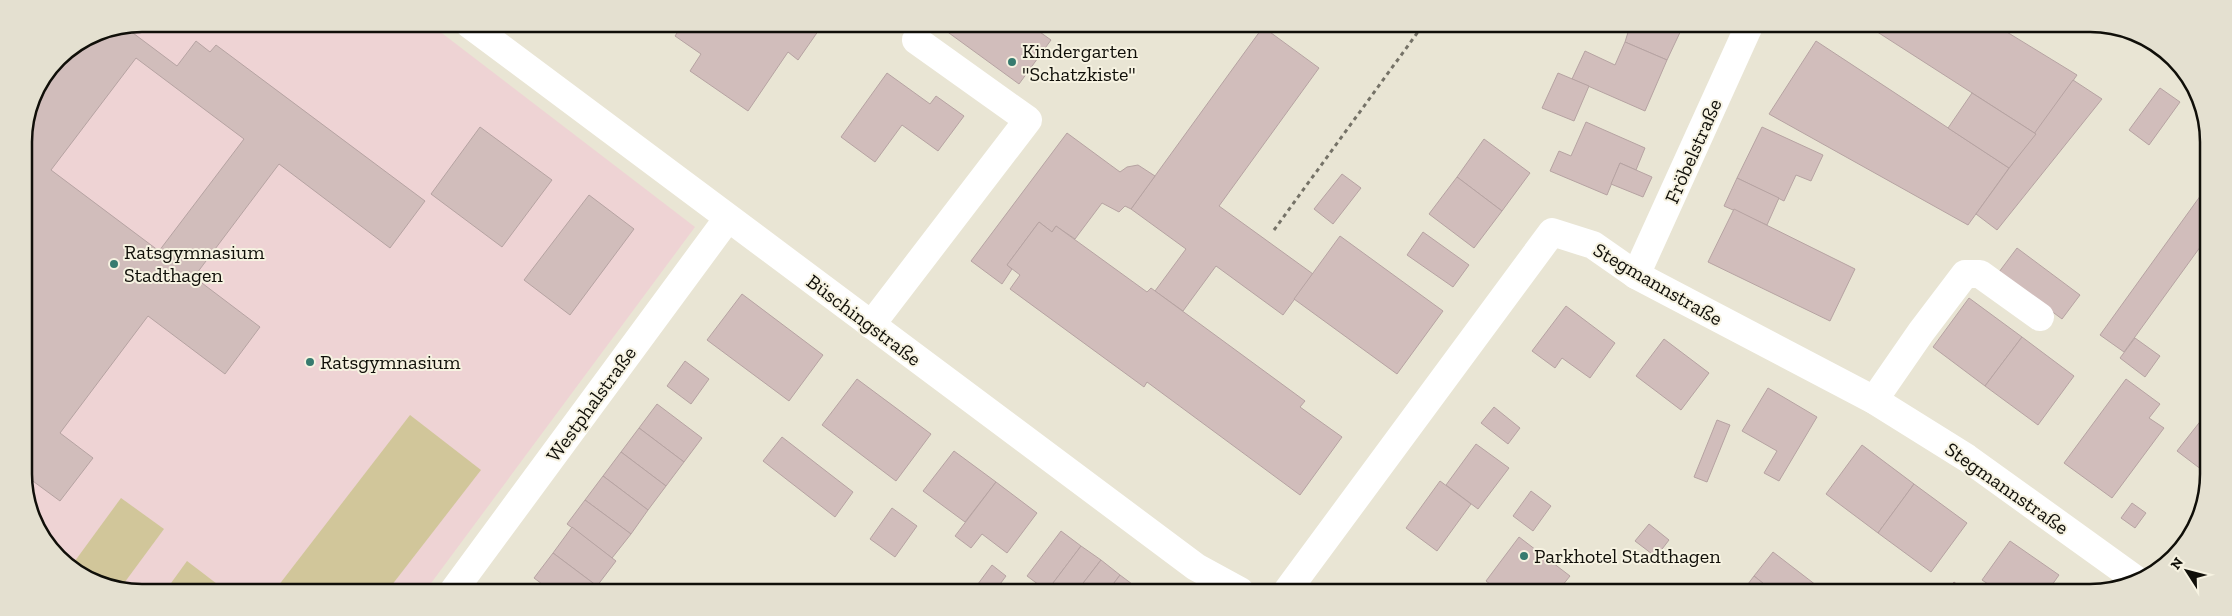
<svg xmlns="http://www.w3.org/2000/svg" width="2232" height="616" viewBox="0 0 2232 616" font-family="'Zilla Slab',serif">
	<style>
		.education { fill: #eed3d4 }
		.green { fill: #d1c69a }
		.building { fill: #d1bdbb; stroke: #b6a3a2; fill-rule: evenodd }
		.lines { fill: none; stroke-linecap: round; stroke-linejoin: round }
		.path { stroke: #757267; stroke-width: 3; stroke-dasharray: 4 4; stroke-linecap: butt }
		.minor { stroke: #fff; stroke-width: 28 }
		.poi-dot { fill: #377b6f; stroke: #f6f2e1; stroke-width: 2 }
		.labels { text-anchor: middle; stroke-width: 4; stroke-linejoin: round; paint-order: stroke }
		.poi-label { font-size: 20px; fill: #100f09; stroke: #f6f2e1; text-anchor: start }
		.street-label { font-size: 20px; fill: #100f09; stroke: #f6f2e1 }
		.rim { fill: none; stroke: #100f09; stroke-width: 2.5 }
	</style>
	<rect width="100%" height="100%" fill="#e9e5d4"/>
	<polygon class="education" points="143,24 430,24 695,227 426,590 119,590 58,557 26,497 24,135 33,97 59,58 97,33"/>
	<g class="green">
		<polygon points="410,415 481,470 388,590 275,590"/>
		<polygon points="121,498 164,529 119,590 72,565"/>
		<polygon points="187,561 225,590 166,590"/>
	</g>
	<g class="building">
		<polygon points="683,24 818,25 821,27 798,60 788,52 748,111 690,71 701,54 675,36"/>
		<polygon points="938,25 1030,25 1051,40 1019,84"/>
		<polygon points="1630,26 1683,26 1667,60 1625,42"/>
		<polygon points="1868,26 1997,26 2077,75 2036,134"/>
		<path d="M125,27L177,66L196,41L210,52L216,45L425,201L390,248L279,164L194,277L260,327L225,374L148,316L60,433L93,458L60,501L26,476L24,168L31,158L24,153V135L33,97L59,58L97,33ZM136,58L244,139L159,251L51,170Z"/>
		<polygon points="1263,27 1319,68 1219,206 1313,274 1283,315 1216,266 1183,311 1155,291 1186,249 1131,209"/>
		<polygon points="1816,41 2009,168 1968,225 1769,114"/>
		<polygon points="1625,42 1667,60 1645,111 1572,79 1585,51 1615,65"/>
		<polygon points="887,73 930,104 936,96 964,116 938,151 902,125 875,162 841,137"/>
		<polygon points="1558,73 1589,86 1574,121 1542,108"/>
		<polygon points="2073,80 2102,99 1997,230 1976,214"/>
		<polygon points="2160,88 2180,102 2149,145 2129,130"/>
		<polygon points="1972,93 2036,134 2009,168 1948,128"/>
		<polygon points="1586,122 1645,148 1636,170 1620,163 1607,195 1550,171 1559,151 1571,156"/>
		<polygon points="480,127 552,180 502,247 431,194"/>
		<polygon points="1762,127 1823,155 1811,181 1796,175 1784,201 1737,178"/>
		<polygon points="1067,133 1120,172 1127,167 1138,165 1155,176 1131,209 1125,206 1119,212 1102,203 1075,239 1056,226 1052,232 1039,222 1007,265 1012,269 1002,284 971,261"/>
		<polygon points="1484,139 1530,173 1502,211 1457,177"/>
		<polygon points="1620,163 1652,177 1643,197 1611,184"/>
		<polygon points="1342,174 1361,188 1333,224 1314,209"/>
		<polygon points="1457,177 1502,211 1474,248 1429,214"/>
		<polygon points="1737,178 1779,198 1767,225 1724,206"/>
		<polygon points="2206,188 2206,239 2124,352 2100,335"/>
		<polygon points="589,195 634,229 570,315 524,280"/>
		<polygon points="1734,209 1855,269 1830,321 1708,262"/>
		<polygon points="1039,222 1052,232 1056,226 1147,292 1151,288 1305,401 1300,407 1342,437 1300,495 1147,382 1144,387 1010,289 1020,275 1007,265"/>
		<polygon points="1423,232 1469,265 1453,287 1407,255"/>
		<polygon points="1340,236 1443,311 1397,374 1294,299"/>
		<polygon points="2017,248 2080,295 2062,319 1999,272"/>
		<polygon points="742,294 823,355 789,401 707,340"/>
		<polygon points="1969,298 2022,337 1985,386 1933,347"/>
		<polygon points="1566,306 1615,343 1590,378 1562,358 1555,368 1532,351"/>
		<polygon points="2022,337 2074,376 2038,425 1985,386"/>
		<polygon points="2135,338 2160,356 2145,377 2120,358"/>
		<polygon points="1664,339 1709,373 1681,410 1636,376"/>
		<polygon points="685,361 709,379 691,404 667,386"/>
		<polygon points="857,379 931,434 896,481 822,425"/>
		<polygon points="2126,379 2160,404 2149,418 2164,428 2112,498 2064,463"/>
		<polygon points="1768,388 1817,417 1779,481 1764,473 1777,451 1742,431"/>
		<polygon points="657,404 702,438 684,462 639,428"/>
		<polygon points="1494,407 1520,428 1508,444 1481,423"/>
		<polygon points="2206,414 2206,473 2177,451"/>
		<polygon points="1717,420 1730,425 1707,482 1694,477"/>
		<polygon points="639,428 684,462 666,486 621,452"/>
		<polygon points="782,437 853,492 835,517 763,461"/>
		<polygon points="1476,444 1509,468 1478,509 1446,485"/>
		<polygon points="1862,445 1914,484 1878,533 1826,494"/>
		<polygon points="954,451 996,482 965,522 923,491"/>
		<polygon points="621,452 666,486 648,510 603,476"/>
		<polygon points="603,476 648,510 631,534 585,500"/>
		<polygon points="1440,481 1471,504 1437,551 1406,528"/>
		<polygon points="996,482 1037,513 1007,553 982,534 971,548 955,536"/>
		<polygon points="1914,484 1967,523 1931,572 1878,533"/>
		<polygon points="1531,491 1551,506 1533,531 1513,516"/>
		<polygon points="585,500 631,534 612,558 567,524"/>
		<polygon points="2132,503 2146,513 2135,528 2121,518"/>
		<polygon points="892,508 917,526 895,557 870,539"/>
		<polygon points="1649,524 1669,540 1656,557 1635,541"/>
		<polygon points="572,527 616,561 597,586 553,553"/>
		<polygon points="1061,531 1081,546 1047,591 1027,576"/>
		<polygon points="1519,537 1570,576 1558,591 1499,591 1486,581"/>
		<polygon points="2010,541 2059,575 2047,592 2000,592 1982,580"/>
		<polygon points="1081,546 1101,560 1077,591 1047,591"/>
		<polygon points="1773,552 1825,592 1774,592 1754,576"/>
		<polygon points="553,553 597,586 594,590 550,590 534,578"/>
		<polygon points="1101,560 1120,575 1108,591 1077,591"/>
		<polygon points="992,565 1006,576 995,591 978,591 975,588"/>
		<polygon points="1120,575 1140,590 1139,591 1108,591"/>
		<polygon points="1754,576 1774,592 1742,592"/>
		<polygon points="1954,582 1967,592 1946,592"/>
	</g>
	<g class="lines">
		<polyline class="path" points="1274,230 1423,25"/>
		<g class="minor">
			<polyline points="469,24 1196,567 1240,591"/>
			<polyline points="1636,275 1749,26"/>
			<polyline points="871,325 1028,120 916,40"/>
			<polyline points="1874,400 1921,332 1965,274 1980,274 2040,317"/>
			<polyline points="454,590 728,218"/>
			<polyline points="1287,591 1552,232 1593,245 1636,275 1874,400 1967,458 2138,581"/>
		</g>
	</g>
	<g class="poi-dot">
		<circle cx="1012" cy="62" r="5"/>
		<circle cx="114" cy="264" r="5"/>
		<circle cx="310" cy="362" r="5"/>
		<circle cx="1524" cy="556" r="5"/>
	</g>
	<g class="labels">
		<g class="poi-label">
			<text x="1022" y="58">Kindergarten<tspan x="1022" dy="23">"Schatzkiste"</tspan></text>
			<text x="124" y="259">Ratsgymnasium<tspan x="124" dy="23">Stadthagen</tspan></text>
			<text x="320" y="369">Ratsgymnasium</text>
			<text x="1534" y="563">Parkhotel Stadthagen</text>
		</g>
		<g class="street-label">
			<text transform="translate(1693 151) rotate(-66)" y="7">Fröbelstraße</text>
			<text transform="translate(1658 284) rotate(30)" y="7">Stegmannstraße</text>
			<text transform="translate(864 320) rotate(37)" y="7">Büschingstraße</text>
			<text transform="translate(591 404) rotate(-54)" y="7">Westphalstraße</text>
			<text transform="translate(2007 488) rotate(35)" y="7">Stegmannstraße</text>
		</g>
	</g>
	<path d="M0 0H2232V616H0ZM142 32H2090A110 110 0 0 1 2200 142V474A110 110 0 0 1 2090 584H142A110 110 0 0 1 32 474V142A110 110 0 0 1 142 32Z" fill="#e4e0d0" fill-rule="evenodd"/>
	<path class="rim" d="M142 32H2090A110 110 0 0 1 2200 142V474A110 110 0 0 1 2090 584H142A110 110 0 0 1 32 474V142A110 110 0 0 1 142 32Z"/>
	<g transform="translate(2187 571) rotate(306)" stroke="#f6f2e1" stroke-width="4" paint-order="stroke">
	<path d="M0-4L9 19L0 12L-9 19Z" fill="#100f09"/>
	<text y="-8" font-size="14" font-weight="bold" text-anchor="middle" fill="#100f09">N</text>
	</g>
</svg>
